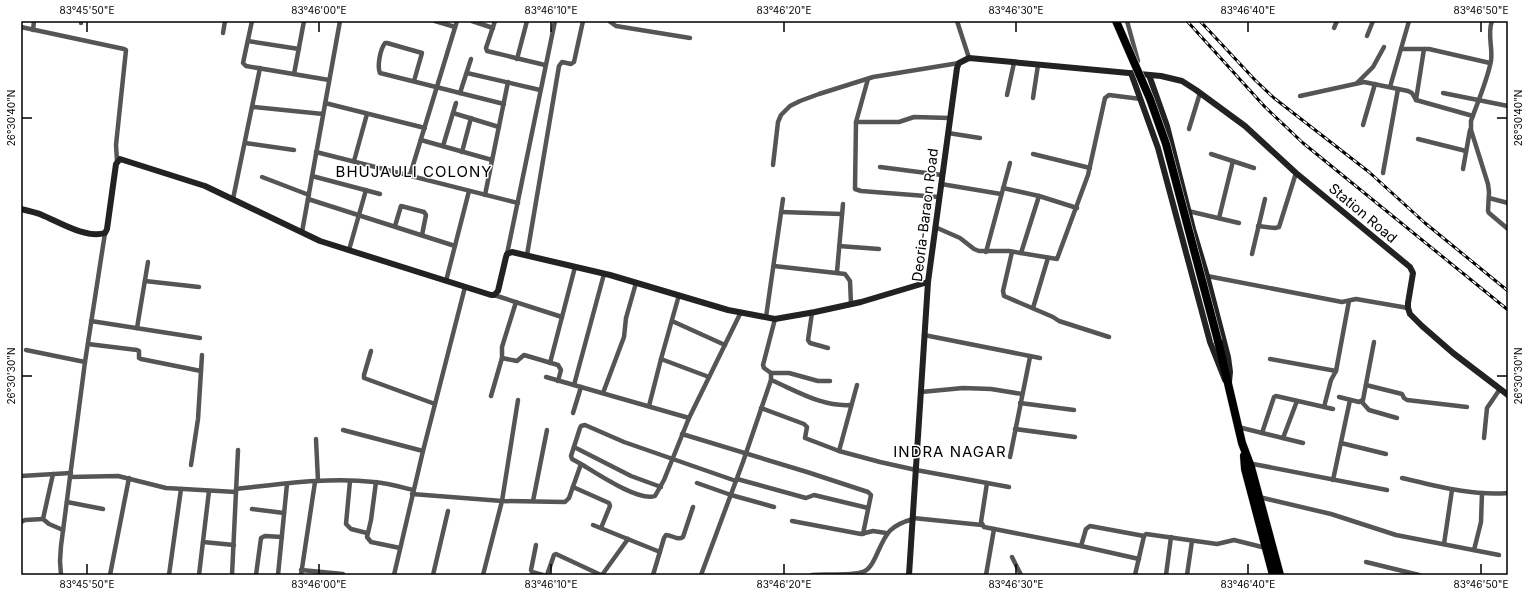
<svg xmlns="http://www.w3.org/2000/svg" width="1529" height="596" viewBox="0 0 1529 596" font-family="Inter,sans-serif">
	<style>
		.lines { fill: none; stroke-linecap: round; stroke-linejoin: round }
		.highway-casing { stroke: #dbdbdb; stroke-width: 9 }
		.street { stroke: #555; stroke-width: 4.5 }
		.secondary { stroke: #222; stroke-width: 6 }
		.highway { stroke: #000; stroke-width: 8 }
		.rail-casing { stroke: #000; stroke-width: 3 }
		.rail { stroke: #fff; stroke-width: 1.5; stroke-dasharray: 4.5; stroke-linecap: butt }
		.highway-bridge-casing { stroke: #dbdbdb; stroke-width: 9; stroke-linecap: butt }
		.highway-bridge { stroke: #000; stroke-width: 8 }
		.ticks { fill: none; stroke: #000; stroke-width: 1.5 }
		.labels { text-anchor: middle; stroke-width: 3; stroke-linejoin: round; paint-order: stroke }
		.street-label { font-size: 14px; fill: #000; stroke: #fff }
		.neighbourhood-label { font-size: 15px; letter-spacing: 1px; fill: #000; stroke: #fff }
		.neatline { fill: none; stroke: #000; stroke-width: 1.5 }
		.ticks-label { font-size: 10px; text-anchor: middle; fill: #000 }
	</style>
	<rect width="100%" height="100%" fill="#fff"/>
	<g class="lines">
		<g class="highway-casing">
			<g id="highway">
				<polyline points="1218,341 1242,443 1251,467 1280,575"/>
				<polyline points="1244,456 1245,469 1273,575"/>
			</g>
		</g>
		<g class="street">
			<polyline points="252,21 243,63 246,66 329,80"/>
			<polyline points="435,21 455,27"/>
			<polyline points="472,21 493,28"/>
			<polyline points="495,21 486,48 487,51 545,65"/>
			<polyline points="609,21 616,26 690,38"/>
			<polyline points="957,21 969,58"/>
			<polyline points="1127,21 1138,61"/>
			<path d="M1492,21C1487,34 1493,47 1491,61C1487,81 1478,101 1471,121V130L1488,184L1489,192L1488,211L1489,213L1508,229"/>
			<polyline points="81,23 81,21"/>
			<polyline points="21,27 124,49 126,50 116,145 117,161"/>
			<polyline points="1334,28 1337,21"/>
			<polyline points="33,30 34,21"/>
			<polyline points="223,33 225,21"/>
			<polyline points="1367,36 1373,21"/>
			<polyline points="248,41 299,49"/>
			<polyline points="1401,49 1429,49 1490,63"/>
			<polyline points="517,59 527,21"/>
			<polyline points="467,73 540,90"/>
			<polyline points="294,74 304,21"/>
			<polyline points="868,79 856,122 855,189 861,191 939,197"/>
			<path d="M414,81L422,53L387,43H385C380,50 377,66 380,73L504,104"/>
			<polyline points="1357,83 1373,67 1384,47"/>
			<polyline points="1390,87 1409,21"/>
			<polyline points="460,93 471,59"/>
			<polyline points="1443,93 1508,106"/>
			<polyline points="1007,95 1014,63"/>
			<polyline points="1300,96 1364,82 1408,91 1412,93 1416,100 1473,116"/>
			<polyline points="1033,98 1038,65"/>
			<polyline points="1416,100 1424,49"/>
			<polyline points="325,103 425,128"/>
			<polyline points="253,107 323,114"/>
			<polyline points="453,113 499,127"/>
			<polyline points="856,122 899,122 914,117 950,118"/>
			<polyline points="1363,125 1375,84"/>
			<polyline points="1189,129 1200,93"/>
			<polyline points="948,133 980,138"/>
			<polyline points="1418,139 1466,151"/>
			<polyline points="421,140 492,160"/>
			<polyline points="245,143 294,150"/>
			<polyline points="443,146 456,103"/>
			<polyline points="316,152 518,203"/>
			<polyline points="462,152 471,118"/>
			<polyline points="1033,154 1090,168"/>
			<polyline points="1211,154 1254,168"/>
			<polyline points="354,161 367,114"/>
			<polyline points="773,165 778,122 781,115 790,106 800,101 819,94 873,77 959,63"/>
			<polyline points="880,167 942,175"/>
			<polyline points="1463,169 1470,130"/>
			<polyline points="1383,173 1398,89"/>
			<polyline points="410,175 457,21"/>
			<polyline points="312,176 380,194"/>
			<polyline points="262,177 309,195"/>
			<polyline points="941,184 1001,194"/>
			<polyline points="1003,188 1039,196 1077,208"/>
			<polyline points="485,195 508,82"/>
			<polyline points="1489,198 1508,203"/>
			<polyline points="233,199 260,68"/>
			<polyline points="308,199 455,246"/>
			<polyline points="1188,211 1239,223"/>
			<polyline points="781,212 842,214"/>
			<polyline points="1219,218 1233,161"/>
			<polyline points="395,226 401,206 424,212 426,215 422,235"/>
			<polyline points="1258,226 1275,228 1279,227 1296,173"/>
			<polyline points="935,227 960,238 974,249 979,251 1009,251 1057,259 1088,175 1105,98 1109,95 1141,99"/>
			<polyline points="302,232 340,21"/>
			<polyline points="839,246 879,249"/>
			<polyline points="349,250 366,190"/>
			<polyline points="986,252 1010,163"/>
			<polyline points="1012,252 1003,291 1004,296 1053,317 1059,321 1109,337"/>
			<polyline points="1021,253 1039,196"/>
			<polyline points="507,254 555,21"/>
			<polyline points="1252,254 1265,199"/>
			<polyline points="527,255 559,66 562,62 571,64 574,62 583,21"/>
			<polyline points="774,266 845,274 850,281 851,304"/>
			<polyline points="837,272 843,204"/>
			<polyline points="1207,276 1342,302 1356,299 1408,308"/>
			<polyline points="145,281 199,287"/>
			<polyline points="446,281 469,191"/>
			<polyline points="494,295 562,317"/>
			<polyline points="1033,308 1048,258"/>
			<polyline points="812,313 808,340 810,343 828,348"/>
			<polyline points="766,317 783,199"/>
			<polyline points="91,321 200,338"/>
			<polyline points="672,321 725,345"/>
			<polyline points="137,328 148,262"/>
			<polyline points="924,335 1040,358"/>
			<polyline points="88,344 137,350 139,351 139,358 141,359 201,371"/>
			<polyline points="26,350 85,362"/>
			<polyline points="371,351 364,375 364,378 435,404"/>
			<polyline points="502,358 517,361 524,355 558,365 561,370 558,381"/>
			<polyline points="661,359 709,377"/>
			<polyline points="1270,359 1336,371"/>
			<polyline points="550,363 575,267"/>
			<polyline points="771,373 789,373 818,381 830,381"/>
			<polyline points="546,377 689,418"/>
			<path d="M771,380C797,391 822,407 851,405"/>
			<polyline points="574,385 604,274"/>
			<polyline points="1366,385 1402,394 1404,398 1407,400 1467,407"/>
			<polyline points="921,392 963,388 991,389 1022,394"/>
			<polyline points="603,393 624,337 626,318 636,283"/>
			<polyline points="491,396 502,358 502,347 516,302"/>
			<polyline points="1339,397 1359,402 1363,400 1374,342"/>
			<polyline points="1361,401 1369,410 1397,418"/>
			<polyline points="1020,403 1074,410"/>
			<polyline points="649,406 661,359 679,295"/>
			<polyline points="1324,407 1331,380 1336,371 1349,301"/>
			<polyline points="761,408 804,424 807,427 805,438 839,451 880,462 916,470 1009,487"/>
			<polyline points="573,413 581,387"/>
			<polyline points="1238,427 1303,443"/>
			<polyline points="1015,429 1075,437"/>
			<polyline points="343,430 423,451"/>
			<polyline points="1262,433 1274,397 1276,396 1333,409"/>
			<polyline points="682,434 807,472 868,492 871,495 863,534"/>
			<polyline points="1283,438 1297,401"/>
			<polyline points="1484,438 1487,408 1500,389"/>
			<polyline points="316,439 318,481"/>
			<polyline points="1341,443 1386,454"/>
			<polyline points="574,447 631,476 661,487"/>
			<polyline points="839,451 857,385"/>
			<polyline points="1010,457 1030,357"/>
			<polyline points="1248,463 1387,490"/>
			<polyline points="581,464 572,459 571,456 580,428 581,426 585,425 624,442 736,481"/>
			<polyline points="191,465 198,419 202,355"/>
			<polyline points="53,474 43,519 49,524 63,530"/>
			<polyline points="21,476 71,473"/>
			<polyline points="70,477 118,476 166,488 236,492"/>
			<path d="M1402,478C1436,486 1472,496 1508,493"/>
			<polyline points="737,479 806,498 814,495 868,508"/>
			<polyline points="1333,480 1350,400"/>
			<polyline points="350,481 346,524 351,529 367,533"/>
			<polyline points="376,482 371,520 367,537 371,542 400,548"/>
			<polyline points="697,483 731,495 774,507"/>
			<polyline points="987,483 981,522 984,527 1081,546 1139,559"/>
			<polyline points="573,487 609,503 610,506 601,528"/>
			<path d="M236,489C282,484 329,477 374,482C387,483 401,487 413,490"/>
			<path d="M412,494L502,501L565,502L569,498L581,464C596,473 639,502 655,496L664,480L689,418L741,312"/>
			<polyline points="1259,497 1331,514 1396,535 1499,555"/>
			<polyline points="533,501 547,430"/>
			<polyline points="67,502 103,509"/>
			<polyline points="252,509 284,513"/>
			<polyline points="913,518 982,525"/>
			<polyline points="792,521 861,534 873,531 886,533"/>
			<polyline points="21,522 25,520 43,519"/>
			<polyline points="593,525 660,552"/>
			<polyline points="203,542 234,545"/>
			<polyline points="1444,544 1452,490"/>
			<polyline points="536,545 531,570 532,572 543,575"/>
			<polyline points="1081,546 1086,529 1090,526 1144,536"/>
			<polyline points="1474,550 1481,522 1482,493"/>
			<polyline points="1012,557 1021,575"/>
			<polyline points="1366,562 1419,575"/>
			<polyline points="301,570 343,574"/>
			<polyline points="61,575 60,561 61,546 85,362 105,233"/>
			<polyline points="110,575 129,478"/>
			<polyline points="169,575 181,489"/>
			<polyline points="199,575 209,491"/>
			<polyline points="232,575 238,450"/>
			<polyline points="256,575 261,538 265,536 282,537"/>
			<polyline points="278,575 287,484"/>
			<polyline points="301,575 315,482"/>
			<polyline points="394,575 423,451 465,287"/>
			<polyline points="433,575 448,511"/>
			<polyline points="483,575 502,501 518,400"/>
			<polyline points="547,575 554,555 556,554 601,575"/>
			<polyline points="602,575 628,539"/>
			<path d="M653,575L664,538L666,535C672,535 678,541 683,537L693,507"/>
			<polyline points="701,575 743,462 771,380 771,373 764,368 763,365 775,319"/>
			<path d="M812,575C825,573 855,577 865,571C871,568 873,562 876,556C886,534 888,526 913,519"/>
			<polyline points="986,575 994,529"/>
			<polyline points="1135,575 1144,536 1146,534 1217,544 1234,540 1266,548"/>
			<polyline points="1166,575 1171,537"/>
			<polyline points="1187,575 1192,541"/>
		</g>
		<g class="secondary">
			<polyline points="1131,73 1158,148 1210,342 1225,380"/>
			<polyline points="1149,75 1167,126 1193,229 1207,276 1228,357 1230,372 1229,382"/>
			<path d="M21,209C28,211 35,212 42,215C59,222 86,239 105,233L107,229L116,164L120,159L205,186L320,241L491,295H494L498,291L506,257L507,254L512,252L610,275L728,310L775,319L815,312L861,302L928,282"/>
			<polyline points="909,575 928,282 957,68 959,63 969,58 1161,76 1182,81 1196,90 1245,126 1296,173 1410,267 1413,273 1408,303 1408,308 1410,314 1422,326 1453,353 1508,395"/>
		</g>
		<use href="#highway" class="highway"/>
		<g class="rail-casing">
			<g id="rail">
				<polyline points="1187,21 1265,107 1303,143 1508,310"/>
				<polyline points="1200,21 1255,80 1274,98 1369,172 1425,223 1508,291"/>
			</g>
		</g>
		<use href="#rail" class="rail"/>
		<g class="highway-bridge-casing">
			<polyline id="highway-bridge" points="1116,21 1150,99 1166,144 1218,341"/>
		</g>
		<use href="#highway-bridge" class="highway-bridge"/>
	</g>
	<path class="ticks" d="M87,22V32M319,22V32M551,22V32M784,22V32M1016,22V32M1248,22V32M1481,22V32M22,118H32M1497,118H1507M22,376H32M1497,376H1507M87,564V574M319,564V574M551,564V574M784,564V574M1016,564V574M1248,564V574M1481,564V574"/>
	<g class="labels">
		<g class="street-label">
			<text transform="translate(1363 213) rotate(40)" y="5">Station Road</text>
			<text transform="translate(925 215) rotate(-83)" y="5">Deoria-Baraon Road</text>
		</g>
		<g class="neighbourhood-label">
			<text x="414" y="177">BHUJAULI COLONY</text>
			<text x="950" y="457">INDRA NAGAR</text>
		</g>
	</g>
	<rect width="1529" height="596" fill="none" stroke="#ffffff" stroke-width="44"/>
	<rect x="22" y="22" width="1485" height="552" class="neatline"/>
	<g class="ticks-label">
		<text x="87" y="14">83°45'50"E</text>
		<text x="319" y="14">83°46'00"E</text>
		<text x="551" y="14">83°46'10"E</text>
		<text x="784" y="14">83°46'20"E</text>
		<text x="1016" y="14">83°46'30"E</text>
		<text x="1248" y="14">83°46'40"E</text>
		<text x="1481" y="14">83°46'50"E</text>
		<text transform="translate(11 118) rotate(-90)" y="4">26°30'40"N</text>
		<text transform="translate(1518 118) rotate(-90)" y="4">26°30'40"N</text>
		<text transform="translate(11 376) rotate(-90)" y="4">26°30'30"N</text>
		<text transform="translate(1518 376) rotate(-90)" y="4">26°30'30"N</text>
		<text x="87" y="588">83°45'50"E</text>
		<text x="319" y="588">83°46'00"E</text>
		<text x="551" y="588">83°46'10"E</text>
		<text x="784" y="588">83°46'20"E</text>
		<text x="1016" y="588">83°46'30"E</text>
		<text x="1248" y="588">83°46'40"E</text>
		<text x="1481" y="588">83°46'50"E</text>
	</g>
</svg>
